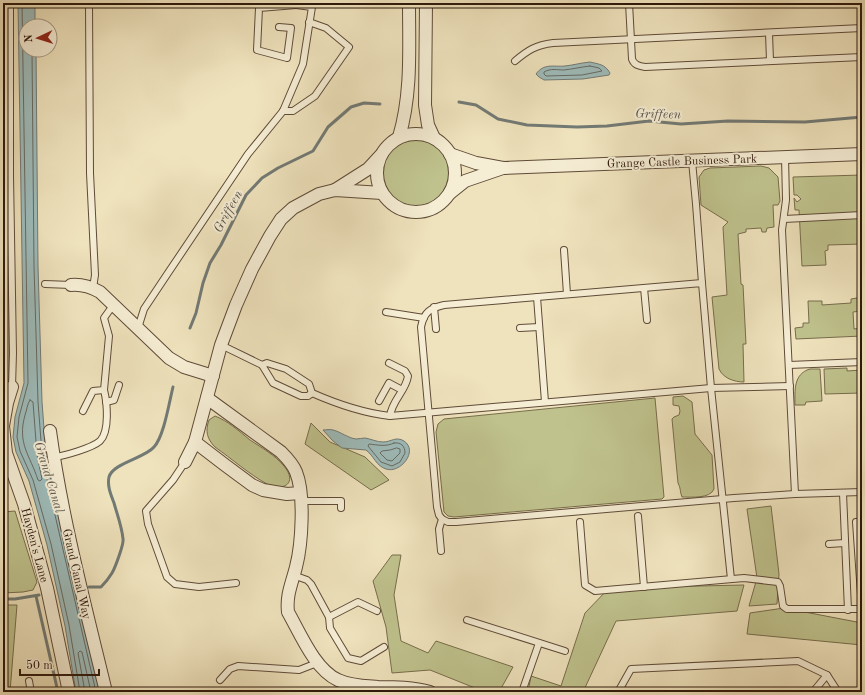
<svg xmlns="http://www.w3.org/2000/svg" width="865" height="695" viewBox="0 0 865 695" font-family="'Old Standard TT',serif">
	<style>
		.green { fill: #bfc28d; stroke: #776d4c }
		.water { fill: #9ebcbb; stroke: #727a75 }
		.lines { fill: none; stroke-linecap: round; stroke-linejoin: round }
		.shore { stroke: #666a63; stroke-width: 1 }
		.stream { stroke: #727a75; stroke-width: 3 }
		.service-casing { stroke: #5f4b38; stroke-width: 8 }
		.minor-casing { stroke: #5f4b38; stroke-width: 14 }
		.service { stroke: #f5edd4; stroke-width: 6 }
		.minor { stroke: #f5edd4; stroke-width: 12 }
		.labels { text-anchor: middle; stroke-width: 4; stroke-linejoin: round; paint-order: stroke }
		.street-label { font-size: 12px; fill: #2f180b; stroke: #f5edd4 }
		.water-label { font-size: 13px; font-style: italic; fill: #565149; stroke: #f5edd4 }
	</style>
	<rect width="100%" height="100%" fill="#efe3bd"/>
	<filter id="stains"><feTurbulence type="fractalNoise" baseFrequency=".005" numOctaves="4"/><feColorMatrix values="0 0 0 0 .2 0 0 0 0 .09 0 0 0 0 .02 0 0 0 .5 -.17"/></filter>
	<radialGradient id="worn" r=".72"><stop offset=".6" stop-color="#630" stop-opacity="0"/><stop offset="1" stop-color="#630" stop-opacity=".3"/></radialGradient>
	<g class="green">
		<circle cx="416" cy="173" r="33"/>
		<path d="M761,166L769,168L778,177L780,201L778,205H773L774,227L767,228L766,232H762L761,228L746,229V232L738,234L741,284L743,285L746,344H743L744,382C734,382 723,378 719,369L712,297L727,295L723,227L728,222L701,205L699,177L704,170L710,168Z"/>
		<polygon points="862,175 862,244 828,245 828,250 825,251 826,265 802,266 799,210 795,210 794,198 797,202 801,199 797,195 794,195 793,177"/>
		<polygon points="857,298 858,300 862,300 861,311 853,312 854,329 862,328 862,336 796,339 795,328 803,327 803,323 809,323 808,301 822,301 822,305 851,303 851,299"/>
		<polygon points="847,368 847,371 862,370 862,393 825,394 824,369"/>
		<path d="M810,369H820L822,401L806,402L805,405H795C795,391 793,374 810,369Z"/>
		<path d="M683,396L692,402L695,434L712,455L714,489C710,499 691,497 682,497C680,493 681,488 678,483L672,419L674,417L679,415L680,411L679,406L673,405V397Z"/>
		<polygon points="655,398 664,497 662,499 454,517 448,516 444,512 436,432 438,424 444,419"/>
		<path d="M215,416C228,421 239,431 250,440C262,448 275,455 284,466C298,483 284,492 267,484C249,474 232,459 215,447C207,439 205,431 209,420Z"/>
		<polygon points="311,423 330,442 365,457 389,480 371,490 305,444"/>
		<polygon points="771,506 779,574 777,604 749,606 757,578 747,509"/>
		<polygon points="15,511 37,582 33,590 23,592 3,593 3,512"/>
		<polygon points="392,555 401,555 394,595 401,641 428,653 436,641 513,667 499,692 485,692 430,670 392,673 386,627 373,581"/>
		<polygon points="744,585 737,611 616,621 583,692 528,692 531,676 561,686 585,613 609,588"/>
		<polygon points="3,605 17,605 10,692 3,692"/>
		<polygon points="784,608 862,623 862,645 747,634 750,613"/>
	</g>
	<g class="water">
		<polygon points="18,3 35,3 35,26 26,26 26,50 36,50 38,266 42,402 46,454 53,488 101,692 76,692 65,626 47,545 29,481 16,452 13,437 15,417 24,383"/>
		<path d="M590,62C598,64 605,64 610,73L609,75L583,79L544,80L539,77L536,74C544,63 553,67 565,66C574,65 580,63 590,62Z"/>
		<path d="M323,430C326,430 330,429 333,430C341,432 348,438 356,439C359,439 362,438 365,438C371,439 377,442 383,442C391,442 396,436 404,441C419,451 400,474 386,469C376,466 374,456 366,450L342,448L333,441Z"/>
	</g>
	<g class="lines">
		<g class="shore">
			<polyline points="22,3 28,383 19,417 17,437 20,451 33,480 51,544 69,625 80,692"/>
			<polyline points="32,50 34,266 38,402 42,454 49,489 96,692"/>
			<path d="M590,66L599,68L602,71L582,75L546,76L544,74V72C551,68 557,70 564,70C573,69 581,67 590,66Z"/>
			<path d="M30,400L33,402L37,455L42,479L40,481L38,480C30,455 17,444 25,415C27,410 27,404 30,400Z"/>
			<path d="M394,443C401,442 405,446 405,453L400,462L392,466L381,462L368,446L369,444C378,445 386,447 394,443Z"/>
			<polygon points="397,448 400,449 400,453 392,461 387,460 380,453 382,451 390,450"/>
			<polyline points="85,692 78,653 80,651 82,652 91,692"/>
		</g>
		<g class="stream">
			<polyline points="459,102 476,105 498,119 527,125 577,127 607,126 649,121 681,124 728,121 805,122 862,117"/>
			<polyline points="190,328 196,313 203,283 210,263 221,245 246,195 262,178 278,168 313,151 328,127 351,107 364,103 380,104"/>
			<path d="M89,587H101C105,583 109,578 112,573C115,568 124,544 123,539C122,527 117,514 114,503C111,495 107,486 109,477C113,463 145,458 154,447C164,436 169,403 173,387"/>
			<polyline points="36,596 58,692"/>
			<polyline points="3,599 15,599 39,595"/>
		</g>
		<g class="service-casing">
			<g id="service">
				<polyline points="10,3 10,176 13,353 12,387"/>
				<polyline points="89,3 90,173 95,275 93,288"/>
				<path d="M629,3L632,59C634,65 639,66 645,67L862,57"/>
				<polyline points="279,27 291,28 287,58 257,50 259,8 296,5"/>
				<polyline points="769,33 770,61"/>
				<path d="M515,61C528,50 536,45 553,43L862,28"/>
				<polyline points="283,111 293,111 315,96 349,47 326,28 309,22"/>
				<polyline points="785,157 786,200 782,230 795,494 862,492"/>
				<polyline points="692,161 696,204 702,283"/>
				<polyline points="784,219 862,215"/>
				<polyline points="564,250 567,294"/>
				<polyline points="45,284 71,285"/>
				<polyline points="644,288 647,320"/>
				<polyline points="537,297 545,402"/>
				<polyline points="434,307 436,329"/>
				<polyline points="386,312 424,318"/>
				<polyline points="138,328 144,309 168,273 248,154 283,111 303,64 312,7 296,5 297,3"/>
				<polyline points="520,328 539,327"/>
				<polyline points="221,345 262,365 273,383 301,396 308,396 312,393"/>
				<path d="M389,363L405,371L408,376C406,391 392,400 390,416"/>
				<path d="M262,365L267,363L286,369L309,384L312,393C337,404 363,413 390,416L711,388L790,386"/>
				<polyline points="789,365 862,362"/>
				<polyline points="379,401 389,383 402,390"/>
				<polyline points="106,402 114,400 119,385"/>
				<polyline points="83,411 93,391 104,390 109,336 104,318 114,304"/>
				<path d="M54,457C64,456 92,448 100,441C110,431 107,402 104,390"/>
				<polyline points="185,462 173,480 146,511 148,524 167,577 175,584 199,587 236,583"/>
				<polyline points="843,493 848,610"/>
				<polyline points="301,501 341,501 341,508"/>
				<polyline points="638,516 644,587"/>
				<polyline points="442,519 448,522 456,522 734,498 795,494"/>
				<polyline points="580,522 585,585 595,591 744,578 778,582 780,586 783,606 787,609 862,609"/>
				<polyline points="829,544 845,543"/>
				<path d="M441,551L439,529L442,519L439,515L437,507L421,327C424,312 430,308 444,305L702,283L711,388L731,579"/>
				<polyline points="293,575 307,580 311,584 329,617 330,628 348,658 361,661 384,647"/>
				<polyline points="862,609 856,522 862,522"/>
				<polyline points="329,617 358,602 377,611"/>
				<polyline points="467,620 565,651"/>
				<polyline points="220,680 230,669 238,666 299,670 317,663"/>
				<polyline points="29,681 31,692"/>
				<polyline points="522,692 539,643"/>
				<polyline points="618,692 631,669 798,661 827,675 838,692"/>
				<polyline points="813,692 827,675"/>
			</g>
		</g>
		<g class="minor-casing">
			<g id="minor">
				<polyline points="426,3 425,105 428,125 434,138"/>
				<circle cx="416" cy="173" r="39"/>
				<path d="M399,137C412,94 409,47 409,3"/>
				<polyline points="450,154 476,163 503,168 862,154"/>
				<polyline points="335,190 368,169 380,156"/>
				<polyline points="450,193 465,181 503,168"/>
				<path d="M71,285C82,284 91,287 100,292L169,358L184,367L213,376"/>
				<polyline points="12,387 7,403 3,426 6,453 24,504 47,588 69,692"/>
				<path d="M207,398L281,452C287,458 293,464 296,472C305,494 302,544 296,567C292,583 286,595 288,612C300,633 315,670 338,680C351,686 365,686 378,687C396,687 413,687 430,692"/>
				<path d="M50,431C62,519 85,605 106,692"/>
				<polyline points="195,442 225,465 252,485 263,490 287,494 300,493"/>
				<polyline points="185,462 195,442 221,345 236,305 252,269 270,236 281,219 293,208 319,194 335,190 382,193"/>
			</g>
		</g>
		<use href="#service" class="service"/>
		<use href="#minor" class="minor"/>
	</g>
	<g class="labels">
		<g class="street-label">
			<text transform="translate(682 161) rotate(-2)" y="4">Grange Castle Business Park</text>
			<text transform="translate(35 545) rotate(75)" y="4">Hayden's Lane</text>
			<text transform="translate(77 574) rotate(77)" y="4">Grand Canal Way</text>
		</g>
		<g class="water-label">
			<text transform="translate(658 113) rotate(1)" y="5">Griffeen</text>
			<text transform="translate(227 211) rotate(-61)" y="5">Griffeen</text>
			<text transform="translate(50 477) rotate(73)" y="5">Grand Canal</text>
		</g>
	</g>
	<rect width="865" height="695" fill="none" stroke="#efe3bd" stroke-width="16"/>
	<rect x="4" y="4" width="857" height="687" fill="none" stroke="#2f180b" stroke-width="2"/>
	<rect x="8" y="8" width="849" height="679" fill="none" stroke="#2f180b"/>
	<g transform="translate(38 38) rotate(266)"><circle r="19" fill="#f5edd4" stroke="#a69884"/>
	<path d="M0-3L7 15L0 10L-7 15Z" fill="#8f2418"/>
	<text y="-6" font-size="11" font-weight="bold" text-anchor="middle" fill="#2f180b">N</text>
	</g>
	<path d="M20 669v6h79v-6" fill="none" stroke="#2f180b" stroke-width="2"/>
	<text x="26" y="669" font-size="12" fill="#2f180b" stroke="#f5edd4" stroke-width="3" paint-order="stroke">50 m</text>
	<rect width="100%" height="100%" filter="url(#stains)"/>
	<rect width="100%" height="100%" fill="url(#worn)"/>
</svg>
